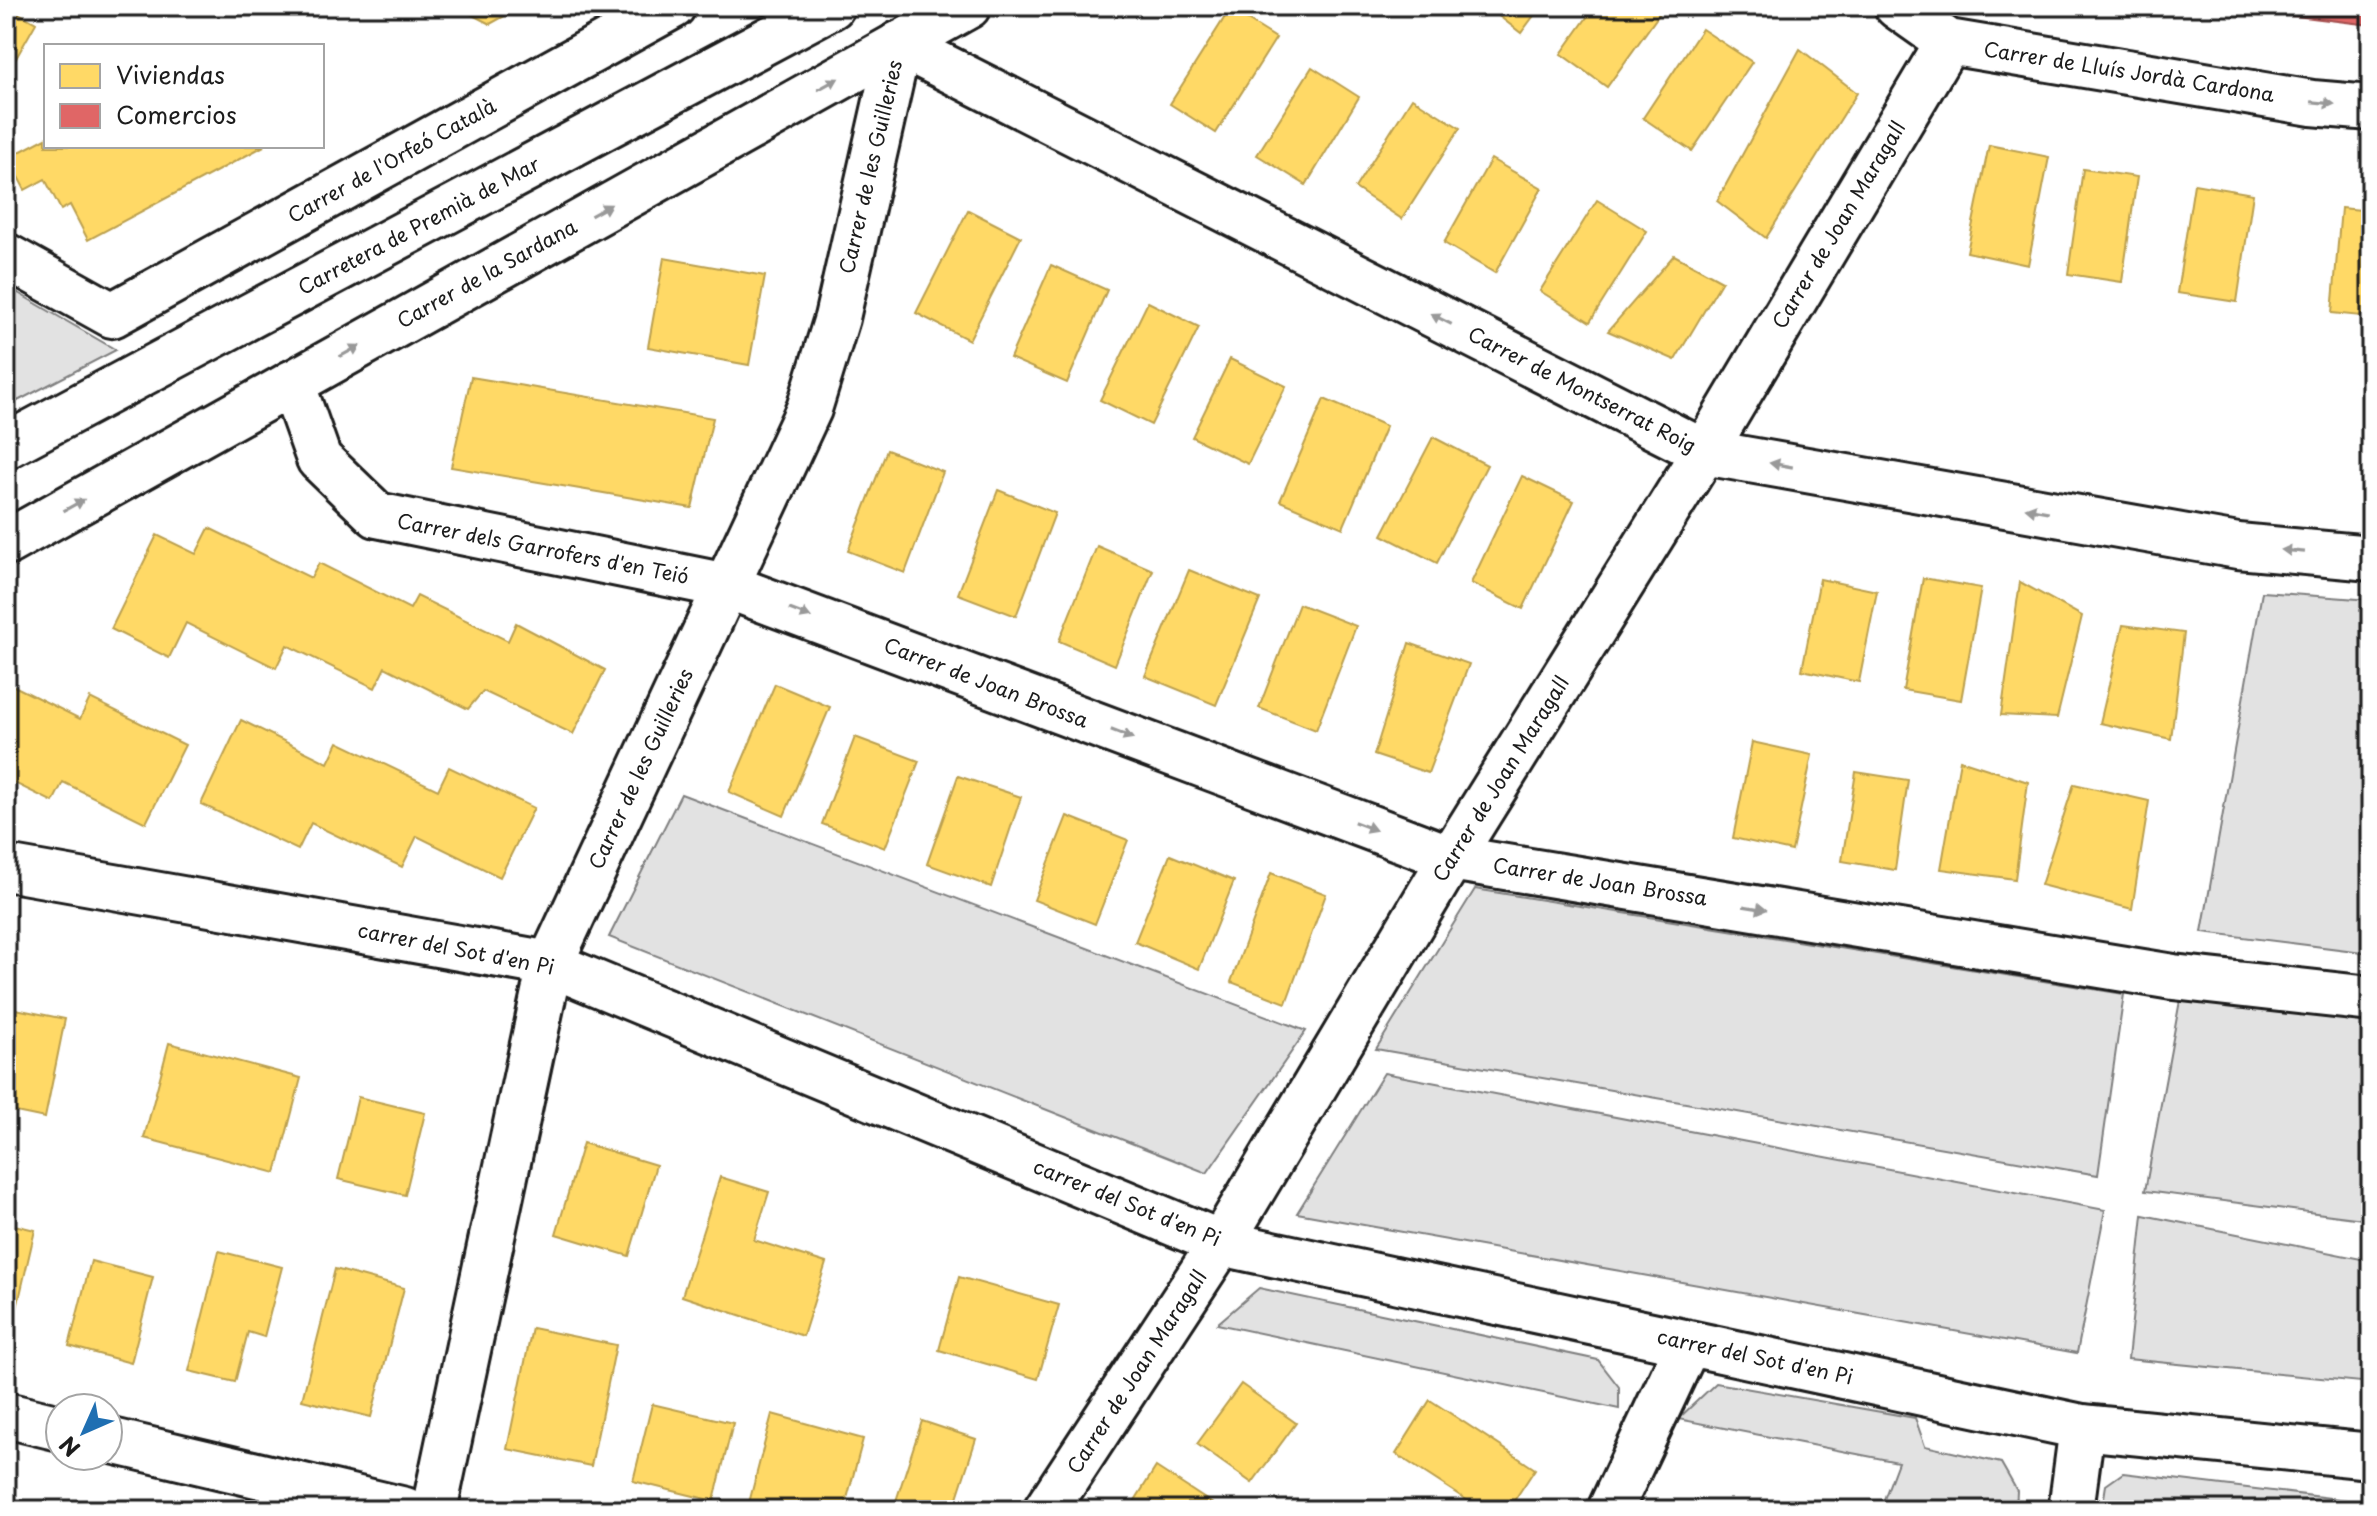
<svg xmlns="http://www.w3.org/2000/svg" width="2377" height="1516" viewBox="0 0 2377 1516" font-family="'Playpen Sans',sans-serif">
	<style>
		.green { fill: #e2e2e2; stroke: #7f7f7f; stroke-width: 2 }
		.homes { fill: #ffd966; stroke: #bba050; stroke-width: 2 }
		.shops { fill: #e06666; stroke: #a55050; stroke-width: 2 }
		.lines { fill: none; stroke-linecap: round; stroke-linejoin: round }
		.minor-casing { stroke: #1c1c1c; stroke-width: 50 }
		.tertiary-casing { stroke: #1c1c1c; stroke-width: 50 }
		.minor { stroke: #fff; stroke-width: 44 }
		.tertiary { stroke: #fff; stroke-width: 44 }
		.oneway { fill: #999 }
		.labels { text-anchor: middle; stroke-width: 8; stroke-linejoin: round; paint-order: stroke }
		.street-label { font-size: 20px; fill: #1c1c1c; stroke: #fff }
	</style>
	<rect width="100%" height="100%" fill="#fff"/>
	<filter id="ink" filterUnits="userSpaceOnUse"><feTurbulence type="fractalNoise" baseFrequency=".0125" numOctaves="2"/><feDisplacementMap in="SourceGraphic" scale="16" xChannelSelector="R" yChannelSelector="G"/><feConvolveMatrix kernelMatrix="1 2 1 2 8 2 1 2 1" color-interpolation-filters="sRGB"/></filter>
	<g filter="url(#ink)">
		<g class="green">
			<polygon points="6,286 116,350 6,407"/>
			<polygon points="2262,592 2371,600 2371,953 2202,932"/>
			<polygon points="681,794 1306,1031 1207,1173 609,937"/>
			<polygon points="1475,889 2124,994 2098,1175 1376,1049"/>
			<polygon points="2181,995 2371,1019 2371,1220 2145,1191"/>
			<polygon points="1384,1073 2105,1210 2077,1353 1297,1213"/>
			<polygon points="2143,1215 2371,1261 2371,1383 2128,1359"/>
			<polygon points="1259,1288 1598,1360 1619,1387 1619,1409 1217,1324"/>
			<polygon points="1716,1383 1915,1418 1925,1446 2001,1463 2017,1491 2016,1510 1880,1510 1898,1462 1678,1419"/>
			<polygon points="2123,1473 2371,1503 2371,1510 2102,1510 2106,1485"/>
		</g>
		<g class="homes">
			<polygon points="6,6 36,23 6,76"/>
			<polygon points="455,6 523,6 490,24"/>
			<polygon points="1486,6 1541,6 1521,33"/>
			<polygon points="1595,6 1665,6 1607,87 1561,54"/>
			<polygon points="1230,9 1276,38 1216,133 1170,104"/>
			<polygon points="1702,29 1752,62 1692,151 1643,118"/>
			<polygon points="1800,49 1857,93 1766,238 1717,201"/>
			<polygon points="1312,67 1359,97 1306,185 1257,155"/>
			<polygon points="1412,98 1460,128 1402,219 1355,188"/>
			<polygon points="46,138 46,146 264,146 88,240 70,205 61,210 45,179 25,190 8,158"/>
			<polygon points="1989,145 2049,157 2028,265 1967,252"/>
			<polygon points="1491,159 1542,188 1495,273 1444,243"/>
			<polygon points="2083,169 2137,177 2122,282 2068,274"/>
			<polygon points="2194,184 2253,194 2237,302 2177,293"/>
			<polygon points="1597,200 1647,231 1590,322 1540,291"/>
			<polygon points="2341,208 2371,211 2371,317 2332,313"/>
			<polygon points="968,210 1021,237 969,340 916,313"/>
			<polygon points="1674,255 1722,281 1675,360 1608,331"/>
			<polygon points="664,258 765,276 749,365 648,347"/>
			<polygon points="1051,265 1107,290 1067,383 1010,358"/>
			<polygon points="1148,302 1199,327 1151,425 1100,400"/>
			<polygon points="1230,359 1286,386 1248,464 1192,437"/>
			<polygon points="471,377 713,418 692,508 451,467"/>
			<polygon points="1324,399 1386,426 1343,528 1280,501"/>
			<polygon points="1433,437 1487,465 1437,563 1382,535"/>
			<polygon points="887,450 943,472 905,573 848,551"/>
			<polygon points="1522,476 1574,501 1523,609 1471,583"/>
			<polygon points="998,490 1055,513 1016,616 958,594"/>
			<polygon points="209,528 311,578 319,563 410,609 417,596 508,641 516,623 605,670 573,734 483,691 468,709 385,667 375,688 287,645 276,668 186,623 169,658 111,629 157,535 196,554"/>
			<polygon points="1097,546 1153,570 1115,665 1059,641"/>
			<polygon points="1189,570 1260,599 1216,705 1145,676"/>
			<polygon points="1923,578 1981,588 1961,700 1903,690"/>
			<polygon points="1820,579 1877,591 1859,682 1802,670"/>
			<polygon points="2020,582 2082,616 2057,718 2001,715"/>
			<polygon points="1299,604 1356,626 1316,730 1259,708"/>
			<polygon points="2123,625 2184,633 2171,739 2100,723"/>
			<polygon points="1409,643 1469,664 1428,773 1374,755"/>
			<polygon points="6,682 80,719 90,698 185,745 146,823 63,782 53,802 6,779"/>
			<polygon points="775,684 830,707 784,816 729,792"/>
			<polygon points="241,720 328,763 338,742 438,790 449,767 534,808 500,877 417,836 402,867 311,823 298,850 201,804"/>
			<polygon points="855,737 919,761 885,848 822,824"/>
			<polygon points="1752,742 1812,755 1792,851 1733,838"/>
			<polygon points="1960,760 2028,782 2015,879 1941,869"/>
			<polygon points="1856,772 1908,780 1895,870 1842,861"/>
			<polygon points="958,776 1021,797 991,887 927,864"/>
			<polygon points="2074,784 2149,801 2132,909 2041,885"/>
			<polygon points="1067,816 1128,840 1095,924 1034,900"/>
			<polygon points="1170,855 1234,881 1199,969 1135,942"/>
			<polygon points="1271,873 1326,894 1286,1003 1231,982"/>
			<polygon points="6,1007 65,1019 45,1118 6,1110"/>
			<polygon points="169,1043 301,1078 276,1173 144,1138"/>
			<polygon points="358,1097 425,1113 405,1195 338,1179"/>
			<polygon points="583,1143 656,1165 629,1256 556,1234"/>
			<polygon points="720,1177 769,1192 754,1240 826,1263 803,1336 682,1296"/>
			<polygon points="6,1223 35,1230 12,1330 6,1328"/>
			<polygon points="219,1251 282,1267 264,1337 248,1332 235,1382 189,1371"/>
			<polygon points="91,1261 153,1277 131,1363 69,1346"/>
			<polygon points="335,1269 404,1288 371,1417 302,1400"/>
			<polygon points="959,1277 1059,1305 1038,1379 939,1350"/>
			<polygon points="532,1328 616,1345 591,1466 507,1449"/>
			<polygon points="1241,1384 1296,1423 1252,1483 1197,1444"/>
			<polygon points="1430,1400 1535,1469 1508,1510 1482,1510 1396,1454"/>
			<polygon points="652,1404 733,1423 714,1501 633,1481"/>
			<polygon points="772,1414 863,1439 844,1510 773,1510 749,1503"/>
			<polygon points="922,1421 976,1439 953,1510 913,1510 895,1504"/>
			<polygon points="1156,1467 1222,1510 1129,1510"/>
		</g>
		<polygon class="shops" points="2214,6 2371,6 2371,25"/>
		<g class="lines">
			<g class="minor-casing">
				<g id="minor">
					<polyline points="1897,6 1948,42 2312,103 2371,108"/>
					<polyline points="899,44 1704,452 2238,546 2371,558"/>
					<polyline points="6,256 112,315 673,6"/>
					<polyline points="292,383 319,459 377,515 727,586 1451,858 2173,977 2371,999"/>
					<polyline points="6,543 968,6"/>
					<polyline points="6,868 550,964 1221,1243 2082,1427 2371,1456"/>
					<polyline points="6,1415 60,1428"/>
					<polyline points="108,1440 405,1510"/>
					<polyline points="434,1510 550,964 809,409 837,318 899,44"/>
					<polyline points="1046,1510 1221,1243 1451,858 1704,452 1948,42"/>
					<polyline points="1610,1510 1688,1344"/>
					<polyline points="2071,1510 2082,1427"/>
				</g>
			</g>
			<g class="tertiary-casing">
				<polyline id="tertiary" points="6,446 832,6"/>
			</g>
			<use href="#minor" class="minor"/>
			<use href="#tertiary" class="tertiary"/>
		</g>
		<defs><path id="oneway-solid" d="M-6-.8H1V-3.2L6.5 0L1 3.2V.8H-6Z" transform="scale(2)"/></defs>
		<g class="oneway">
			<use href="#oneway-solid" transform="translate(828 84) rotate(-29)"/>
			<use href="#oneway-solid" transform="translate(2323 103) rotate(6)"/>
			<use href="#oneway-solid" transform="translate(601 210) rotate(-29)"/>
			<use href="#oneway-solid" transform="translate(1441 319) rotate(-153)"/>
			<use href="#oneway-solid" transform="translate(350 351) rotate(-29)"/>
			<use href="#oneway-solid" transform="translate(1781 465) rotate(-170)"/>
			<use href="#oneway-solid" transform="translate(74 505) rotate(-29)"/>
			<use href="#oneway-solid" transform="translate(2037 510) rotate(-170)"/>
			<use href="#oneway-solid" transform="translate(2293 551) rotate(-175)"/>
			<use href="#oneway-solid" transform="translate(800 613) rotate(21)"/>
			<use href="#oneway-solid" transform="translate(1122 734) rotate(21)"/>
			<use href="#oneway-solid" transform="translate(1365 826) rotate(21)"/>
			<use href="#oneway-solid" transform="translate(1755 908) rotate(9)"/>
		</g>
	</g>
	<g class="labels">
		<g class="street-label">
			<text transform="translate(2129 72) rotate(9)" y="7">Carrer de Lluís Jordà Cardona</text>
			<text transform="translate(392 161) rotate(-29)" y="7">Carrer de l'Orfeó Català</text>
			<text transform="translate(871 167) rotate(-77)" y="7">Carrer de les Guilleries</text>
			<text transform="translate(1839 225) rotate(-59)" y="7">Carrer de Joan Maragall</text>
			<text transform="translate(419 226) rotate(-28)" y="7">Carretera de Premià de Mar</text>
			<text transform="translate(487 274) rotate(-29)" y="7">Carrer de la Sardana</text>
			<text transform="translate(1582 390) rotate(27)" y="7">Carrer de Montserrat Roig</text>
			<text transform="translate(543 549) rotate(11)" y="7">Carrer dels Garrofers d'en Teió</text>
			<text transform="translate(986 683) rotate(21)" y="7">Carrer de Joan Brossa</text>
			<text transform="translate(641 769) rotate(-65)" y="7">Carrer de les Guilleries</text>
			<text transform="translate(1501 779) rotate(-58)" y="7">Carrer de Joan Maragall</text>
			<text transform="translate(1600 882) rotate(9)" y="7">Carrer de Joan Brossa</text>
			<text transform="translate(456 949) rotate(11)" y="7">carrer del Sot d'en Pi</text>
			<text transform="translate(1127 1203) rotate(22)" y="7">carrer del Sot d'en Pi</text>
			<text transform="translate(1755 1357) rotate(12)" y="7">carrer del Sot d'en Pi</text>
			<text transform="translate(1137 1372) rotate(-57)" y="7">Carrer de Joan Maragall</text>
		</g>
	</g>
	<rect width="2377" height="1516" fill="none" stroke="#fff" stroke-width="32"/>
	<rect x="16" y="16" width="2345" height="1484" fill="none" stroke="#1c1c1c" stroke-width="3" filter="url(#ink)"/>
	<rect x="44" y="44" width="280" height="104" fill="#ffffff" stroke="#a4a4a4" stroke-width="2"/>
	<rect x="60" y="64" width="40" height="24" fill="#ffd966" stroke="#a4a4a4" stroke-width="2"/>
	<text x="116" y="84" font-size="24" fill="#1c1c1c">Viviendas</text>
	<rect x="60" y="104" width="40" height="24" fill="#e06666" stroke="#a4a4a4" stroke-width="2"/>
	<text x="116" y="124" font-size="24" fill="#1c1c1c">Comercios</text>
	<g transform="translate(84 1432) rotate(225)"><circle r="38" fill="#ffffff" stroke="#a4a4a4" stroke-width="2"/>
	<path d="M0-6L14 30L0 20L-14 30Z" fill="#1f6fb2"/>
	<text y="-12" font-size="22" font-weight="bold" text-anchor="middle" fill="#1c1c1c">N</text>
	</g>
</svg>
